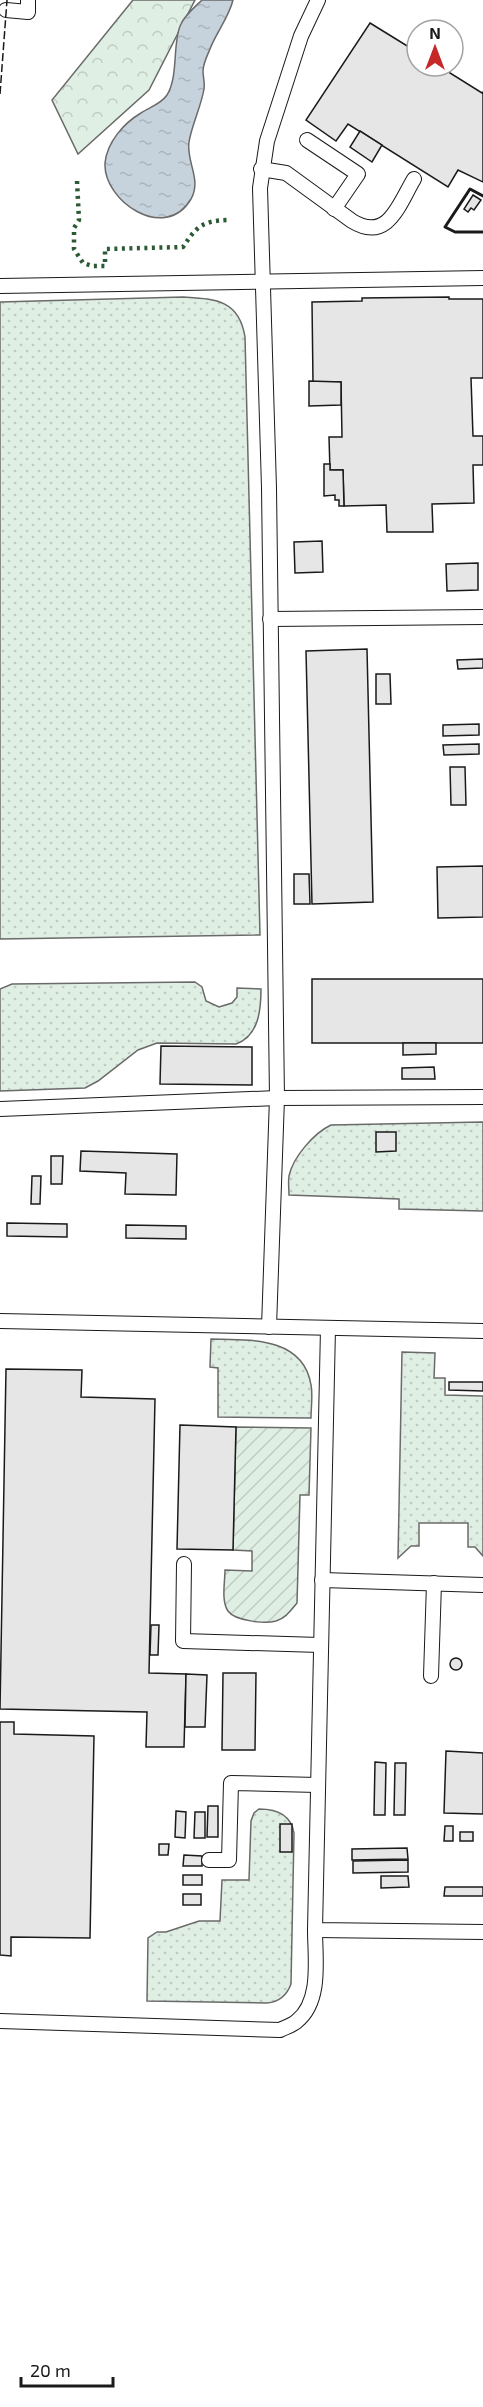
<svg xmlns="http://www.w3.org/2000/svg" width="483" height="2407" viewBox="0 0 483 2407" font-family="'Exo 2',sans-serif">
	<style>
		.grass { fill: url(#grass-dots); stroke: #6a6a6a; stroke-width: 1.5 }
		.forest { fill: url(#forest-crowns); stroke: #6a6a6a; stroke-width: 1.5 }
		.garden { fill: url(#garden-furrows); stroke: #6a6a6a; stroke-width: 1.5 }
		.water { fill: url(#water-ripples); stroke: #6a6a6a; stroke-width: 1.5 }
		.building { fill: #e6e6e6; stroke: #1a1a1a; stroke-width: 1.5 }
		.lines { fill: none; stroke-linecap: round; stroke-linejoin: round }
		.lane-casing { stroke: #1a1a1a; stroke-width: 16 }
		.lane { stroke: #fff; stroke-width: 14 }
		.hedge { stroke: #2b5a34; stroke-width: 4.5; stroke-dasharray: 3 4.5; stroke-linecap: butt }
		.fence { stroke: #1a1a1a; stroke-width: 1.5; stroke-dasharray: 8 3; stroke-linecap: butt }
		.wall { stroke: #1a1a1a; stroke-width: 3 }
	</style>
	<defs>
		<pattern id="grass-dots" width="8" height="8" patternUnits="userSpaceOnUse" patternTransform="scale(1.5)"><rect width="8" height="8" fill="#e0efe3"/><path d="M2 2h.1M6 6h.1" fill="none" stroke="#c0ccc2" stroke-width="1.8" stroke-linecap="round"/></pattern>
		<pattern id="forest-crowns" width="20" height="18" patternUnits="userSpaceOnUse" patternTransform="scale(1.5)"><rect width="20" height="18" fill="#e0efe3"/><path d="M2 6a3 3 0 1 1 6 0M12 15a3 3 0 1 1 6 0" fill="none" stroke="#c0ccc2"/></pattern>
		<pattern id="garden-furrows" width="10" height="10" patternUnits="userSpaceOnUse" patternTransform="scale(1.5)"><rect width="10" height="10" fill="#e0efe3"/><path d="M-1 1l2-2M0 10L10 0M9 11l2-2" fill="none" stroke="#c0ccc2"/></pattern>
		<pattern id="water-ripples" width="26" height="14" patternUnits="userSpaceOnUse" patternTransform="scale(1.5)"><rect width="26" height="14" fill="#c6d2dc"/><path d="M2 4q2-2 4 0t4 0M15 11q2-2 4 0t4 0" fill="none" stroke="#aab4bc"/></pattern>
	</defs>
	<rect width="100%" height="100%" fill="#fff"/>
	<g class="grass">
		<path d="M183,297C214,299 239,299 245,337L260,935L0,939V302Z"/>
		<path d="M195,982L202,987L206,1001L219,1007L232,1003L237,997V988L261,989C261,1009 259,1036 236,1044L157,1043L138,1050L98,1081L85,1088L0,1091V989L12,984Z"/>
		<path d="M483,1122V1211L399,1209V1199L289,1195C289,1189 288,1182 289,1176C293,1157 314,1133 331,1125Z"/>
		<path d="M211,1339C248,1340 303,1336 311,1385C313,1395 311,1407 311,1418L218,1417V1368L210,1367Z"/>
		<polygon points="402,1352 435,1353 434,1378 445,1378 445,1395 483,1396 483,1556 475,1547 468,1547 468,1523 419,1523 419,1546 411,1546 398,1558"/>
		<path d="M259,1809C277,1809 291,1815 294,1833L291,1984C287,1995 279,2002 267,2003L147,2001L148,1938L157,1932H166L199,1921H220L222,1880H249L251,1821L254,1813Z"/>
	</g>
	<polygon class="forest" points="133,0 195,0 149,90 78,154 52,100"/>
	<path class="garden" d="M236,1427L311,1428L309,1495H300L297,1603C291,1610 286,1618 276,1621C265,1624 235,1621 228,1611C221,1601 225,1582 225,1570L252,1571V1551L233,1550Z"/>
	<path class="water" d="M202,0H233C229,17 216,33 210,49C207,56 203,64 203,71C203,77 205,83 204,89C201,107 192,124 189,142C186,162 202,179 191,199C165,243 103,201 105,163C107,142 124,123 141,113C150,107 161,104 167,95C179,76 172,41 181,24C185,15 195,7 202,0Z"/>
	<g class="building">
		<polygon points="370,23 417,52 417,66 439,66 482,93 483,92 483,182 458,170 448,187 348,124 336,141 306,120"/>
		<polygon points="360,131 382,145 372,162 350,147"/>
		<polygon points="473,195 481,200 474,210 471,208 468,212 464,209"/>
		<polygon points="449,297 449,299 483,299 483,378 471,378 473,436 483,436 483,465 473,465 474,503 432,504 433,532 387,532 386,505 344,506 343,470 330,470 329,437 342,437 341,382 313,382 312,302 362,301 362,298"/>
		<polygon points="309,381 341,382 341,405 309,406"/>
		<polygon points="324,464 330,464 330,470 343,470 344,506 339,506 339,500 335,500 335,495 324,496"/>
		<polygon points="322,541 323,572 295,573 294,542"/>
		<polygon points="478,563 478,590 447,591 446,564"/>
		<polygon points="367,649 373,902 312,904 306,651"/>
		<polygon points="483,659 483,668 458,669 457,660"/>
		<polygon points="376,674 390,674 391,704 376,704"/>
		<polygon points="479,724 479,735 443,736 443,725"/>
		<polygon points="479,744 479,754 444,755 443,745"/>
		<polygon points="450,767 465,767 466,805 451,805"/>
		<polygon points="483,866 483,917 438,918 437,867"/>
		<polygon points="294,874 309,874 310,904 294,904"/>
		<rect x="312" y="979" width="171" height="64"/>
		<polygon points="403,1043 436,1043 436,1054 403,1055"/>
		<polygon points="161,1046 252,1047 252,1085 160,1084"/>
		<polygon points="434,1067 435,1079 402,1079 402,1068"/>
		<polygon points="376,1132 396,1132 396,1151 376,1152"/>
		<polygon points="81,1151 177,1154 176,1195 125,1194 126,1173 80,1171"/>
		<polygon points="51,1156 63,1156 62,1184 51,1184"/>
		<polygon points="32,1176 41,1176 40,1204 31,1204"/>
		<polygon points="7,1223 67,1224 67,1237 7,1236"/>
		<polygon points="126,1225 186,1226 186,1239 126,1238"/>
		<polygon points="6,1369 82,1370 81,1397 155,1399 149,1673 186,1674 184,1747 146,1747 147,1712 0,1709"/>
		<polygon points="449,1382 483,1382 483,1391 449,1390"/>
		<polygon points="180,1425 236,1427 233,1550 177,1549"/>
		<polygon points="151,1625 159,1625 158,1655 150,1655"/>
		<circle cx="456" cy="1664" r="6"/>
		<polygon points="223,1673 256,1673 255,1750 222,1750"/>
		<polygon points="186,1674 207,1675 205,1727 185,1727"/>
		<polygon points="0,1722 14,1722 14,1734 94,1736 90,1938 11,1937 11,1956 0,1955"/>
		<polygon points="446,1751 483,1753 483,1814 444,1813"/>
		<polygon points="375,1762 386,1763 385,1815 374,1815"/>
		<polygon points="395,1763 406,1763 405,1815 394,1815"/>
		<polygon points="208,1806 218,1806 218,1837 207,1837"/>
		<polygon points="176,1811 186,1812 185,1838 175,1837"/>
		<polygon points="195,1812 205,1812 205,1838 194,1838"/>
		<rect x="280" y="1824" width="12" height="28"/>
		<polygon points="445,1826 453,1826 453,1841 444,1841"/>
		<rect x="460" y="1832" width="13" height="9"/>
		<polygon points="159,1844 169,1844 168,1855 159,1855"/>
		<polygon points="407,1848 408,1859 352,1860 352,1849"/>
		<polygon points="184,1855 202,1856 202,1866 183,1866"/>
		<polygon points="408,1860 408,1872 353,1873 353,1861"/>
		<rect x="183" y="1875" width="19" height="10"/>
		<polygon points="381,1876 408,1876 409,1887 381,1888"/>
		<polygon points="445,1887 483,1887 483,1896 444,1896"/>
		<rect x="183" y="1894" width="18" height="11"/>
	</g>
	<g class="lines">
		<g class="lane-casing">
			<g id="lane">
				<polyline points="6,10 28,12 28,0"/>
				<polyline points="307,140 358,174 334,209"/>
				<path d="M261,169L286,173L352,221C388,243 399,204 414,179"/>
				<polyline points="0,286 483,278"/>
				<polyline points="270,619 483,617"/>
				<polyline points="0,1109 277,1098 483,1097"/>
				<polyline points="0,1321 483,1331"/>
				<polyline points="269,1327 277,1098 269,488 260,188 267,141 301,36 318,0"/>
				<polyline points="328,1328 315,1930 483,1932"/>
				<polyline points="184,1564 183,1641 320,1645"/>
				<polyline points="322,1580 483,1585"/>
				<polyline points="431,1676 434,1583"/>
				<polyline points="209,1860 229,1860 231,1783 318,1785"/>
				<path d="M0,2021L280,2030C286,2027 293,2025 297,2021C322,2001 315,1958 315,1930"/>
			</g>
		</g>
		<use href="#lane" class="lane"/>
		<path class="hedge" d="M77,181L79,220L74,228V249L83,263L92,266H105V249L183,247C196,227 202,221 227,220"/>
		<polyline class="fence" points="0,94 7,0"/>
		<polyline class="wall" points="483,196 470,189 445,227 455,232 483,232"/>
	</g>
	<g transform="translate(435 48)"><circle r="28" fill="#ffffff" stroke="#a3a3a3" stroke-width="1.5"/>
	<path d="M0-4.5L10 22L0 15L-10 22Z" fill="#c62828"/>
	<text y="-9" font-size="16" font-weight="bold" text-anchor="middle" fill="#1a1a1a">N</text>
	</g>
	<path d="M21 2377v9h92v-9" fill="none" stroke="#1a1a1a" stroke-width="3"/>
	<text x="30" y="2377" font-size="18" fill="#1a1a1a" stroke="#ffffff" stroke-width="4.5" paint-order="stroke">20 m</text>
</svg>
